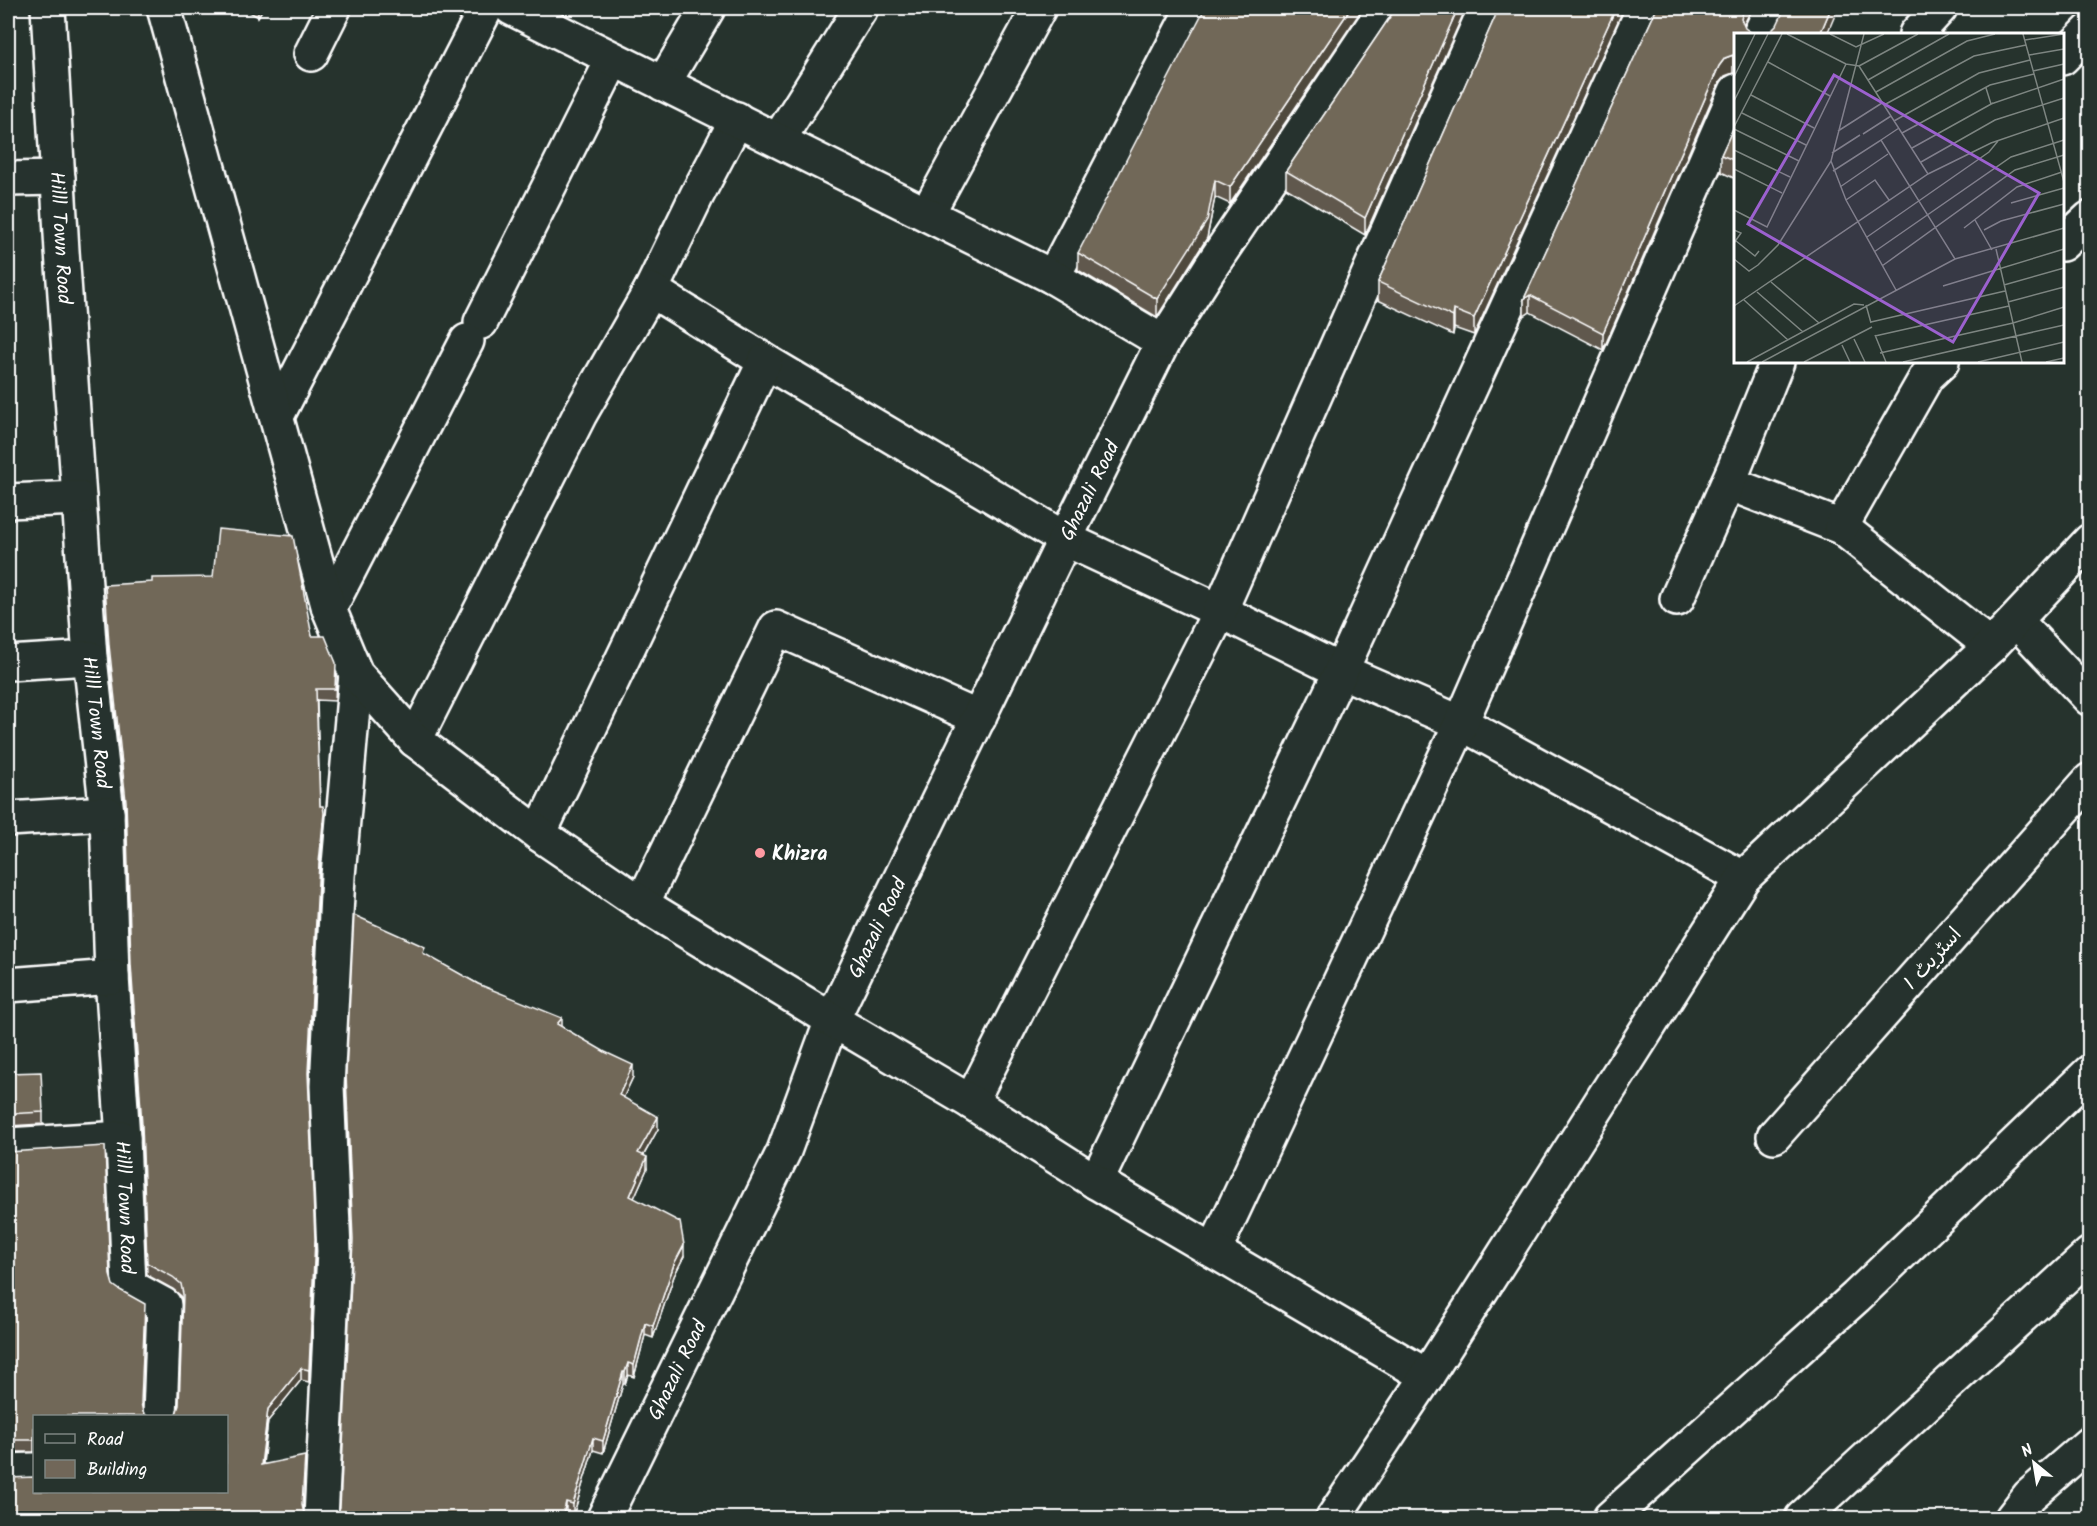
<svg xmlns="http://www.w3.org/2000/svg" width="2097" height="1526" viewBox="0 0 2097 1526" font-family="Kalam,'Playpen Sans Arabic',sans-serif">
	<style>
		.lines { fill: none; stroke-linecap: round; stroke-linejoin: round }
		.minor-casing { stroke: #fff; stroke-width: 38 }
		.tertiary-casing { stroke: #fff; stroke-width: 38 }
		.minor { stroke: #26332d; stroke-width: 33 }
		.tertiary { stroke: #26332d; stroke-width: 33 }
		.wall { fill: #61594d; stroke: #fff; stroke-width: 1.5 }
		.shaded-wall { fill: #4f483e; stroke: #fff; stroke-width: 1.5 }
		.building { fill: #716759; stroke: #fff; stroke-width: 1.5 }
		.poi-dot { fill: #ff9aa2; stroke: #26332d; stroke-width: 2 }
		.labels { text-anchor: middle; stroke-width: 6; stroke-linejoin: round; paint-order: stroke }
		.street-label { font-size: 20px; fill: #fff; stroke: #26332d }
		.poi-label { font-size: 20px; font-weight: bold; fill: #fff; stroke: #26332d; text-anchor: start }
		.inset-road { fill: none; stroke: #7d8581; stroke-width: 1.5 }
		.view { fill: #9c61cf; fill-opacity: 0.15; stroke: #9c61cf; stroke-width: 3 }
		.inset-edge { fill: none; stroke: #fff; stroke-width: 3 }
	</style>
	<rect width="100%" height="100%" fill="#26332d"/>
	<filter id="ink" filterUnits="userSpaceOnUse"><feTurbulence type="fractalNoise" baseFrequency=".0167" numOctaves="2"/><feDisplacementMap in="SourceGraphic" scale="12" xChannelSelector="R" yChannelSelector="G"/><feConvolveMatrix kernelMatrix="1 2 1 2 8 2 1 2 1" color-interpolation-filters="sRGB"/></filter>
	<g filter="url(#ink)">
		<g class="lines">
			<g class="minor-casing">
				<g id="minor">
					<path id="s1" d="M48,8L62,251L90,658L107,813L112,977L123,1138L129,1286L164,1305L160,1416"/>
					<polyline points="1760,34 1772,8"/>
					<polyline points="1916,34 1940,8"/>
					<polyline points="311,54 334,8"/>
					<polyline points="2062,58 2090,30"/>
					<polyline points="663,84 708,8"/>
					<polyline points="779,139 861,8"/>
					<polyline points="8,179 58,178"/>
					<polyline points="927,214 1039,8"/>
					<polyline points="2062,244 2090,218"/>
					<polyline points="1053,277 1193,8"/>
					<polyline points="651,290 697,195 737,119"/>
					<polyline points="481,322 613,59"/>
					<polyline points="277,416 486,8"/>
					<polyline points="1728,483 1841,527 1991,646"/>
					<polyline points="8,501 79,498"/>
					<polyline points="1841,527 1927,376 1942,362"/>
					<polyline points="1677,599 1734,469 1777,362"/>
					<polyline points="329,609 467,341"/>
					<polyline points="2016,621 2090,699"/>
					<polyline points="8,663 90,658"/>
					<polyline points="415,740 580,414 651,290 765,361 1065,539 1220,611 1341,671 1461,723 1743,878"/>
					<polyline points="8,819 107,813"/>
					<polyline points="539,834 765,361"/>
					<polyline points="642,904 776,628 979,718"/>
					<polyline points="8,985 112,977"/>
					<polyline points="971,1102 1220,611 1486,8"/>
					<polyline points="1774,1136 2090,780"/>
					<polyline points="8,1145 123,1138"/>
					<polyline points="1096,1182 1341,671 1644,8"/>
					<polyline points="1214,1251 1461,723 1736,91"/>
					<polyline points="8,1471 34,1470"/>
					<polyline points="321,1518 334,1251 327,1086 338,876 356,674"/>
					<path id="s2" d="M604,1518L784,1151L832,1020L1065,539L1163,342"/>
					<polyline points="1610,1518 1856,1297 2090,1072"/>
					<polyline points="1802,1518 2090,1254"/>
					<polyline points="2012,1518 2029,1496 2090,1443"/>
				</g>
			</g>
			<g class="tertiary-casing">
				<g id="tertiary">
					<polyline points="164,8 329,609 356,674 415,740 539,834 642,904 832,1020 971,1102 1096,1182 1427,1376"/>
					<polyline points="511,8 1053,277 1163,342 1210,268 1385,8"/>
					<polyline points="1333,1518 1427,1376 1743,878 1991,646 2090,541"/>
				</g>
			</g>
			<use href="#minor" class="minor"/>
			<use href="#tertiary" class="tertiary"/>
		</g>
		<g class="wall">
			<polygon points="243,8 263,8 258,17"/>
			<polygon points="1363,8 1230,204 1215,197 1207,238 1157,317 1078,270 1078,253"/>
			<polygon points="1396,8 1365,235 1286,188 1286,171"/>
			<polygon points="1499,8 1624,8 1474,335 1454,328 1453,335 1378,300 1378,282"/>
			<polygon points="1657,8 1752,8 1744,25 1736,34 1736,73 1733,73 1725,76 1719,83 1603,350 1530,312 1524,316 1524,299"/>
			<polygon points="1736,122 1736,179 1721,172 1721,155"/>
			<polygon points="105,585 312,636 336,674 335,701 317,700 320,806 324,825 319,875 309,1080 315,1251 309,1382 301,1380 268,1421 263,1464 305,1468 226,1491 176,1414 179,1405 182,1304 181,1296 173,1289 147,1275 142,1137 131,976 126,812 109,656"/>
			<polygon points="425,955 478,984 562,1027 633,1077 623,1098 658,1129 644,1155 647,1169 634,1198 684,1256 674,1276 653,1338 645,1335 634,1377 628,1375 625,1384 623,1384 603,1453 593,1450 573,1516 566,1514 336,1517 340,1507 352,1246 346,1074"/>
			<polygon points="8,1073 43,1112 43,1124 8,1126"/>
			<polygon points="8,1152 110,1275 143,1412 34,1416 34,1452 8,1452"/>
		</g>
		<g class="shaded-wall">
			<polygon points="258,8 263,8 258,17"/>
			<polygon points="1351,8 1363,8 1230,204 1230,187"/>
			<polygon points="1458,8 1466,8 1365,235 1365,218"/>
			<polygon points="1616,8 1624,8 1474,335 1474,318"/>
			<polygon points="1744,8 1752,8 1743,26 1741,19"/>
			<polygon points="1831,8 1838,8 1827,34 1820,34"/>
			<polygon points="1733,55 1733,73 1725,76 1719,83 1603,350 1603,333 1719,66 1725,58"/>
			<polygon points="1215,180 1215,197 1207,238 1157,317 1157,299"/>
			<polygon points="1530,295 1530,312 1524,316 1524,299"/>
			<polygon points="1454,310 1454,328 1453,335 1453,317"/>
			<polygon points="324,813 324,825 319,875 308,1085 319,863"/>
			<polygon points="562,1018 562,1030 557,1024"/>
			<polygon points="633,1065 633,1077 619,1107 619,1095"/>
			<polygon points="658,1117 658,1129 638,1165 638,1153"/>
			<polygon points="647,1157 647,1169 630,1207 630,1196"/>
			<polygon points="315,1239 315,1251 309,1382 309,1370"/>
			<polygon points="684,1245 684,1256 674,1276 653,1338 653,1326 674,1264"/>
			<polygon points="645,1323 645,1335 634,1377 634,1365"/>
			<polygon points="628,1363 628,1375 625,1384 625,1372"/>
			<polygon points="301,1368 301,1380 268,1421 261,1476 261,1465 268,1409"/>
			<polygon points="623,1372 623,1384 603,1453 603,1441"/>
			<polygon points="593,1438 593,1450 573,1516 573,1504"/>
			<polygon points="566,1502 566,1514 565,1518 562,1518"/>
		</g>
		<g class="building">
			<polygon points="1205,8 1351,8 1230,187 1215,180 1207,221 1157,299 1078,253"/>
			<polygon points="1396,8 1458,8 1365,218 1286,171"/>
			<polygon points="1499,8 1616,8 1474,318 1454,310 1453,317 1378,282"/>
			<polygon points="1657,8 1744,8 1741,19 1745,28 1752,33 1757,34 1736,34 1736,55 1733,55 1725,58 1719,66 1603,333 1530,295 1524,299"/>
			<polygon points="1785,8 1831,8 1820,34 1764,34 1770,32 1777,25"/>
			<polygon points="1736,122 1736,161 1721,155"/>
			<polygon points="218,529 293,536 312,636 325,636 336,663 335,689 316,689 320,806 323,806 324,813 319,863 308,1073 315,1239 309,1370 301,1368 268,1409 261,1465 305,1456 302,1505 304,1514 308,1518 8,1518 8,1478 34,1477 34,1491 226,1491 226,1416 173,1416 176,1414 179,1405 183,1294 181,1284 173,1277 147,1263 142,1125 131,964 126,801 109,645 105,585 152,582 152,578 213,577"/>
			<polygon points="354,915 425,947 423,953 478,984 562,1018 557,1024 605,1052 633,1065 619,1095 658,1117 638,1153 647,1157 630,1196 680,1222 684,1245 674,1264 653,1326 645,1323 634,1365 628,1363 625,1372 623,1372 603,1441 593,1438 573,1504 566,1502 562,1518 334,1518 336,1517 340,1507 353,1240 346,1074"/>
			<polygon points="41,1072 43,1112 8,1114 8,1073"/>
			<polygon points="105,1146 110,1275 113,1285 120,1290 145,1304 141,1403 143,1412 147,1416 34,1416 34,1440 8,1440 8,1152"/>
		</g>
	</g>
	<circle class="poi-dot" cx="760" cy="853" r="6"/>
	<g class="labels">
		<g class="street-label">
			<text dy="7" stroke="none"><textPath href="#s1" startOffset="230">Hilll Town Road</textPath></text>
			<text dy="7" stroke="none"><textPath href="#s2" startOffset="1137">Ghazali Road</textPath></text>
			<text dy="7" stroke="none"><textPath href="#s1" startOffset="716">Hilll Town Road</textPath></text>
			<text dy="7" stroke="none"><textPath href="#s2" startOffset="651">Ghazali Road</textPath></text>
			<text transform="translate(1932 958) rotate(-48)" y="7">اسٹریٹ 1</text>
			<text dy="7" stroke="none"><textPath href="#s1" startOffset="1202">Hilll Town Road</textPath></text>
			<text dy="7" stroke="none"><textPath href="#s2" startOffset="165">Ghazali Road</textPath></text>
		</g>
		<g class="poi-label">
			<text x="772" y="860">Khizra</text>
		</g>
	</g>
	<g transform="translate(1734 33)">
		<rect width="330" height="330" fill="#26332d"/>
		<path class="inset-road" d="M53,1L112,31M96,1L122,14L150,1M130,1L97,128L112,167L162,257M289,1L330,149M291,7L330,1M295,22L330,16M34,29L96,63M125,33L184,1M299,38L330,31M0,44L21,1M134,47L215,1M252,55L257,71L330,46M142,59L233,8L261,1M17,62L80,95M0,68L34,1M150,72L240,23L292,12M8,80L72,112M160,88L245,40L296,27M0,94L48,1M0,96L65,128M104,98L148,70M168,100L256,52L300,41M129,101L157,83M147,107L165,95M178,115L259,70M0,117L56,144M98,120L126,102M187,129L261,87L330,65M0,136L48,160M99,138L147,107L221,226M106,154L154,121M112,167L141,147L155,167M277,170L330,155M0,177L33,194L112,31L125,33L194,141M241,187L258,217M230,195L283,154L328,139M0,197L7,200L0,210M250,197L267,188L330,171M133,204L255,119L264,108M2,208L21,223L25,218M262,216L288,329M140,219L277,124L330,107M0,226L15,238L24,232L44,212L97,128M148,233L281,137L330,122M37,249L85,290M270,252L330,235M209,253L330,216M23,259L69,299M10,267L54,307M274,269L330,254M132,272L137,290M0,273L194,141L257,110L330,85M137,289L271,258M141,302L152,329M141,303L275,273M120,306L131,329M108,312L116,329M146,320L279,290L330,274M13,329L120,271L130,272M28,329L221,226L330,195M70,329L138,294M169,329L330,292M244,329L330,309M312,329L330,325"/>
		<path class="view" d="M100,42L305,160L219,309L14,191Z"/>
		<rect width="330" height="330" class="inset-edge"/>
	</g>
	<rect width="2097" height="1526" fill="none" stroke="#26332d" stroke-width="30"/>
	<rect x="15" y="15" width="2067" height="1496" fill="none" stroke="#fff" stroke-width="2" filter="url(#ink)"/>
	<rect x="33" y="1415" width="195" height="78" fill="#26332d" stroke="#7d8581" stroke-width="1.5"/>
	<rect x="45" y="1434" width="30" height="9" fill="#26332d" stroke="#7d8581" stroke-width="1.5"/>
	<text x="87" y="1445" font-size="18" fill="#ffffff">Road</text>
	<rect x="45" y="1460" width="30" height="18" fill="#716759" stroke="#7d8581" stroke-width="1.5"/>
	<text x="87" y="1475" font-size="18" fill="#ffffff">Building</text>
	<g transform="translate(2034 1463) rotate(330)" stroke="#26332d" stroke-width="4.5" paint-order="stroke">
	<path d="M0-4.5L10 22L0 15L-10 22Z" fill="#ffffff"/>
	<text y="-9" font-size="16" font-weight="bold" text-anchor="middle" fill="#ffffff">N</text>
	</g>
</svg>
